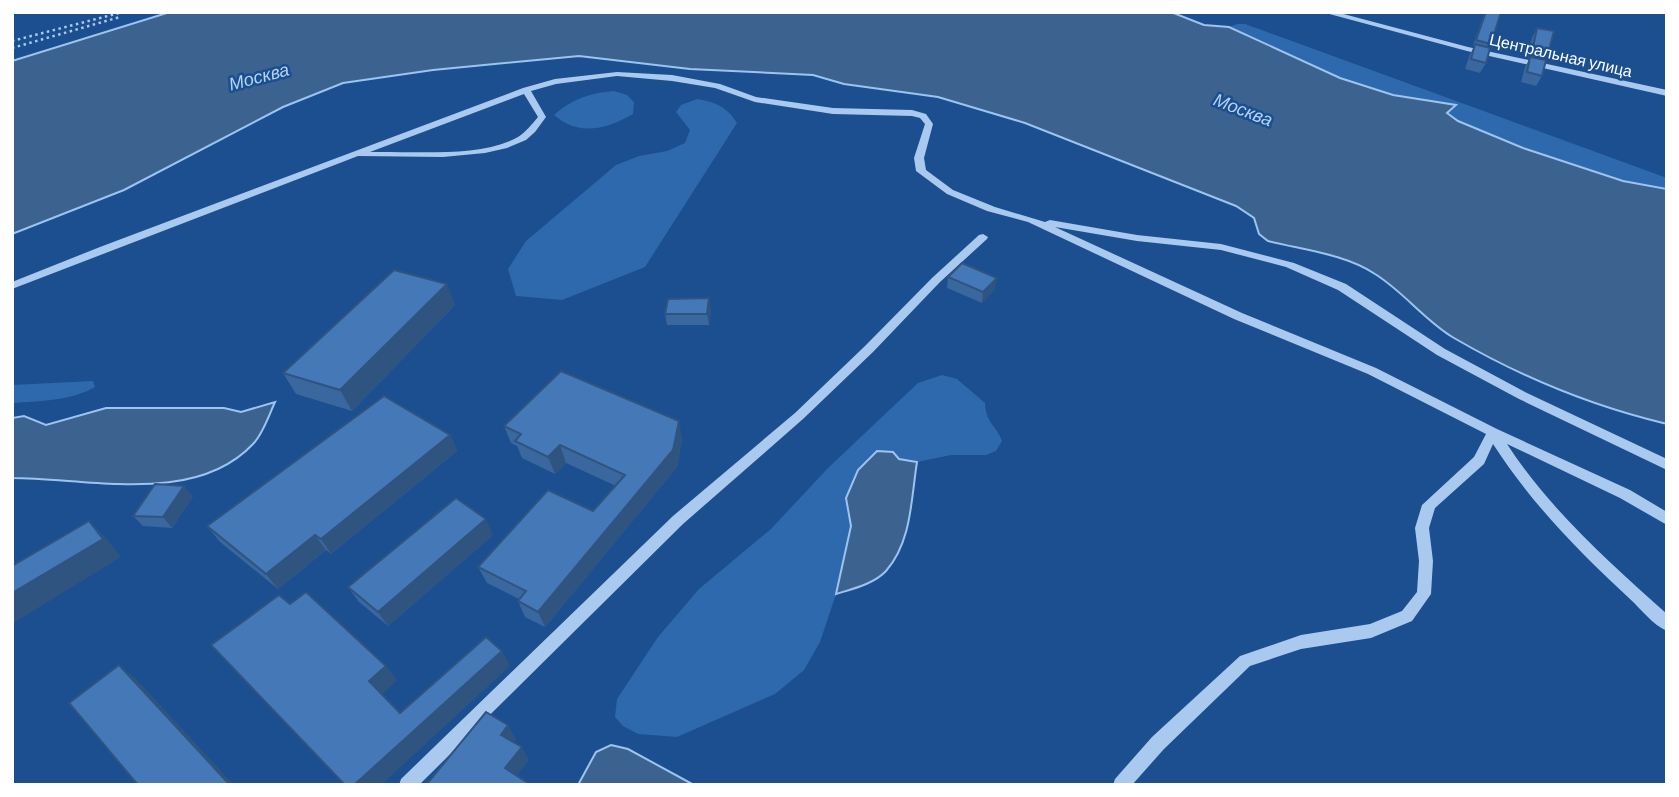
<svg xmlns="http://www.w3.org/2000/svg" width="1679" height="797" viewBox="0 0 1679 797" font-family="Barlow,sans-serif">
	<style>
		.green { fill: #2e69ad }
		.water { fill: #3c6290; stroke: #9cc4f0; stroke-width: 2 }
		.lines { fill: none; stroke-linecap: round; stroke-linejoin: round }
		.path { stroke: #a9c9ee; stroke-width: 2.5; stroke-dasharray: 2.5 3.5; stroke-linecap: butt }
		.minor { fill: #a9c9ee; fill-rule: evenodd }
		.wall { fill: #3a679d }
		.shaded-wall { fill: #305480 }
		.building { fill: #4478b7; stroke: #305480; stroke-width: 2 }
		.labels { text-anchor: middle; stroke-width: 5; stroke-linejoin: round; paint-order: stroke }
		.far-street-label { font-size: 16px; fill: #fff; stroke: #1b4f8f }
		.far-water-label { font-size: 18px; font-style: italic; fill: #b5d3f5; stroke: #1b4f8f }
	</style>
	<rect width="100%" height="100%" fill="#1b4f8f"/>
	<g class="green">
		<polygon points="1237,24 1245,24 1667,178 1667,189 1623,181 1523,148 1458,121 1447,113 1455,105 1393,95 1340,78 1229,27"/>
		<path d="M614,91L627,95L634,102L633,114C607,129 579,137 554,115C572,99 590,93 614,91Z"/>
		<path d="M697,99C716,102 727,107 737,123L645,267L562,300L516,296L508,269L526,241L616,165L639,156L667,151L685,143L690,130L676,112L681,105Z"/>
		<path d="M942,375L957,379L985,403C986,424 996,424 1002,441L996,451L986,455H951L917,462L899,459L846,498L851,526L836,594L820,642L804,670L775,694L677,737L638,734L623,726L615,717L617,699L658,637L699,589L771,529L828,468L918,383Z"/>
		<path d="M93,381L95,387C70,401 40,401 12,403V385Z"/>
	</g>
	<g class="water">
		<path d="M170,12H1171L1204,25L1229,27L1340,78L1393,95L1456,105L1447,113L1458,121L1523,148L1623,181L1667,189V424C1591,406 1521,377 1454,338C1425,321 1404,292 1375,274C1345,254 1303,250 1268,241L1259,234L1254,218L1236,206L1025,123L938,97L844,84L813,75L690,69L579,56L433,70L343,83L283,107L124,190L12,234V61Z"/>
		<path d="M275,402C269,415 263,434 253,444C195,506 88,478 12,478V418L24,416L46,425L106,408H224L241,412Z"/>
		<path d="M877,451L893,452L899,459L917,462C911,499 912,541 886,571C874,584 852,589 836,594L851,526L846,498L858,470Z"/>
		<polygon points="611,745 628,749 694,785 578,785 596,752"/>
	</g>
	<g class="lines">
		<g class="path">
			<polyline points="12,41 123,12"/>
			<polyline points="12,48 120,17"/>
		</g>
		<g class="minor">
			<polygon points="1322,12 1336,12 1468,47 1667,90 1667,96 1467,51"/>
			<path d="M617,72L672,75L720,84L756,97L833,108L912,110L926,114L933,124L924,158L926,170L953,190L995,207L1045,222L1050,220L1137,235L1221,244L1294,263L1346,284L1445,349L1527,393L1667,459V470L1519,399L1437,355L1338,290L1286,267L1221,250L1137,241L1055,227L1242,313L1376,368L1497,429L1630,490L1667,512V525L1620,498L1507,444C1550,510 1609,562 1667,614V631C1653,625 1641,609 1630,599C1579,552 1531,503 1493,444L1484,464L1435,508L1429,528L1433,561L1431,594L1412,621L1371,638L1301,649L1250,666L1164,749L1132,785H1113L1115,779L1152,737L1240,656L1301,635L1370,624L1402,611L1417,592L1419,561L1415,528L1422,505L1474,457L1486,434L1368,374L1234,319L1028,222L987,211L947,194L916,171L914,158L925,124L920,118L912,116L833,114L755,102L715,88L672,81L617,76L556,84L531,91L546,117L535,132L526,140L507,148L485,153L443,157L358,156L12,289V282L100,247L523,88L555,79ZM524,94L538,117C532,124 526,132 518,137C481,158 412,151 370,152Z"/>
			<polygon points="983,234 988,237 987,239 940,282 873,352 803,419 683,524 419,785 399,785 401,779 673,516 795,413 865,346 932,278 979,235"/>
		</g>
	</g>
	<g class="wall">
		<polygon points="1485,12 1501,12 1489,47 1486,63 1480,73 1465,69 1470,54 1475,46 1473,45"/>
		<polygon points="1537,28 1549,50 1543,60 1542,76 1536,86 1521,82 1525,67 1530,58 1527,57 1532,38"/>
		<polygon points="948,277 995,289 982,303 947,288"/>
		<polygon points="455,305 352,411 296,394 283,373"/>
		<polygon points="711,309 709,325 667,325 665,314"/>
		<polygon points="504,426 682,439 677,467 545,627 525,617 518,601 519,599 487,583 478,567 593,511 616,486 566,463 555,474 522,458 517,446 511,443"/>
		<polygon points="450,435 457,451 331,554 326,550 278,589 220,542 207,526"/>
		<polygon points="193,496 172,528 143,526 133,516"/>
		<polygon points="493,535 388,626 359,602 348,587"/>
	</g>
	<g class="shaded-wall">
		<polygon points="997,278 995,289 982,303 983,292"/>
		<polygon points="447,284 455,305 352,411 340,390"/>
		<polygon points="709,298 711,309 709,325 707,314"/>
		<polygon points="679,421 682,439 677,467 545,627 538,612"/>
		<polygon points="450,435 457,451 331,554 321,539"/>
		<polygon points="560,445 566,463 555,474 548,457"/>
		<polygon points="184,486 193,496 172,528 163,517"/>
		<polygon points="486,519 493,535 388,626 378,612"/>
		<polygon points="89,521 107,539 121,557 12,624 12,593"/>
		<polygon points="315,535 326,550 278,589 266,574"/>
		<polygon points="502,651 510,666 381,785 354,785"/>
		<polygon points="119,665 136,679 234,785 230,785"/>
		<polygon points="386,666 397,680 381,696 369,681"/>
		<polygon points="508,725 516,739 509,748 501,735"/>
		<polygon points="522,747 529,760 513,781 505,768"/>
	</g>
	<g class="building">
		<polygon points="1486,12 1501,12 1491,44 1476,40"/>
		<polygon points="1537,28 1554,31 1549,50 1533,47"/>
		<polygon points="1475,44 1490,48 1486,63 1471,59"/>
		<polygon points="1530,57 1546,60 1542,76 1527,72"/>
		<polygon points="962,263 997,278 983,292 948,277"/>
		<polygon points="394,270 447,284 340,390 283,373"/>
		<polygon points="709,298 707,314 665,314 668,299"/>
		<polygon points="561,371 679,421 673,450 538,612 518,601 526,591 478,567 548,490 593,511 625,475 560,445 548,457 515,441 521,434 504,426"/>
		<polygon points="384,396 450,435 321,539 315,535 266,574 207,526"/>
		<polygon points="155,484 184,486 163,517 133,516"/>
		<polygon points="456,498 486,519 378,612 348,587"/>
		<polygon points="89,521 103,539 12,593 12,566"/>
		<polygon points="306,592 386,666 369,681 400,713 486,637 502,651 354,785 345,785 211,645 279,595 290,604"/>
		<polygon points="119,665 230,785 138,785 69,703"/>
		<polygon points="486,712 508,725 501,735 522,747 505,768 531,785 426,785"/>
	</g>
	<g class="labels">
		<g class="far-street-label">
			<text transform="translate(1561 55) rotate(13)" y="6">Центральная улица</text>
		</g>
		<g class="far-water-label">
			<text transform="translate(259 77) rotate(-15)" y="6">Москва</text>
			<text transform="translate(1243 110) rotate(21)" y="6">Москва</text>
		</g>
	</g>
	<rect width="1679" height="797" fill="none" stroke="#ffffff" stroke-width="28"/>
</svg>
